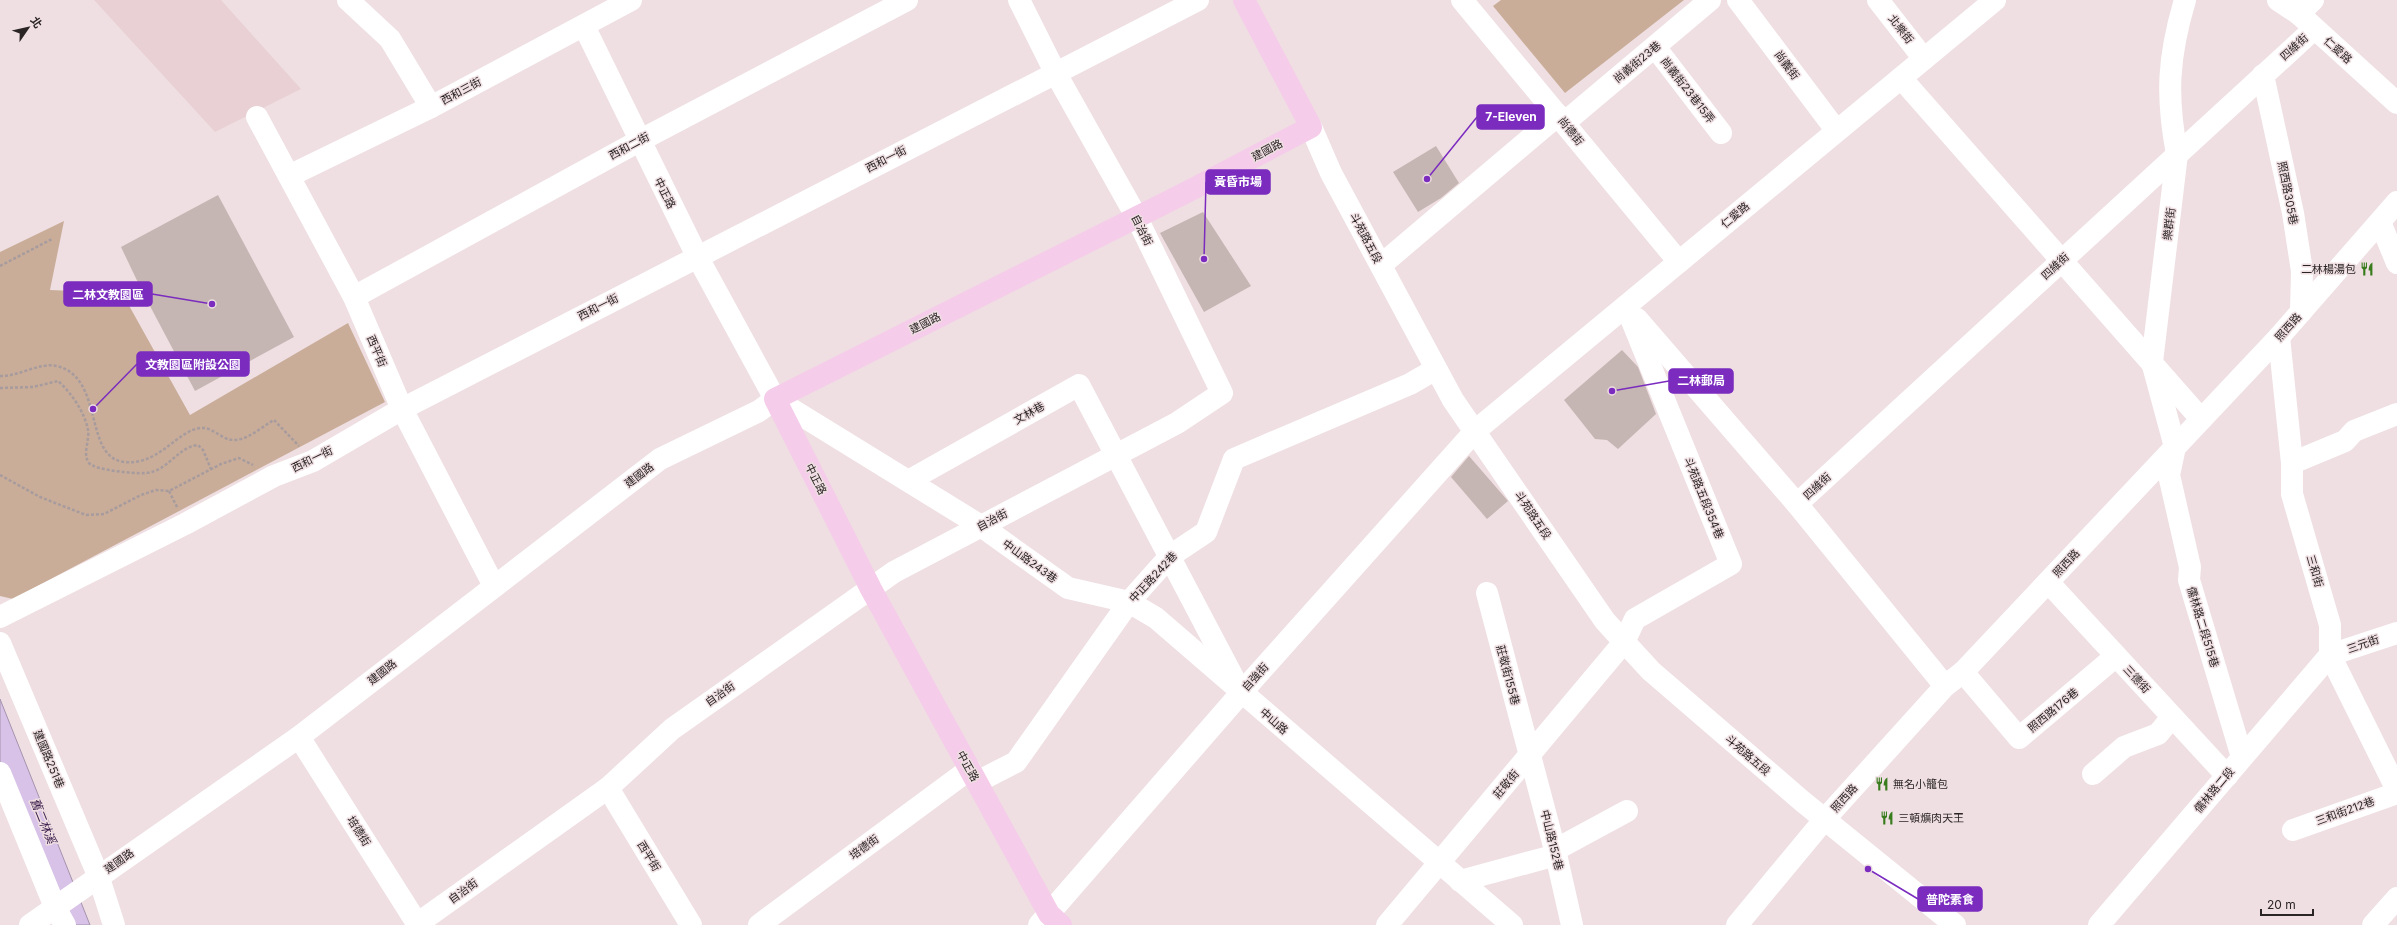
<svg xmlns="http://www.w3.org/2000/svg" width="2397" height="925" viewBox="0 0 2397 925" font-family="Inter,'Noto Sans TC',sans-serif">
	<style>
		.built { fill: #e8d0d4 }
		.green { fill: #c9ad99 }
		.water { fill: #d8c2e7; stroke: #a493ad }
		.building { fill: #c6b6b3 }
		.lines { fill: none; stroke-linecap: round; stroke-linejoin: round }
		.path { stroke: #a79b9d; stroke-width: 2.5; stroke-dasharray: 3 2; stroke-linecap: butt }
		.minor { stroke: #fff; stroke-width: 22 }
		.major { stroke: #f5cce9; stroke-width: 22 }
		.labels { text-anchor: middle; stroke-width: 3; stroke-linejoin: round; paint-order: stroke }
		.street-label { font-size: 11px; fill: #2a2425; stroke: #efdfe2 }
		.poi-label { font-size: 11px; fill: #2a2425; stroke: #efdfe2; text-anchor: start }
		.water-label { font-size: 12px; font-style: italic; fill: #3e214f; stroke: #efdfe2 }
		.leader { fill: none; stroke: #7b2cbf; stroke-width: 1.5 }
		.callout-dot { fill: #7b2cbf; stroke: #efdfe2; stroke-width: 1.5 }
		.callout { fill: #7b2cbf; stroke: #7b2cbf; stroke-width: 1.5 }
		.callout-label { font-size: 12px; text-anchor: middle; font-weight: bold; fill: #fff }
	</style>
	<rect width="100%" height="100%" fill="#efdfe2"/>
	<polygon class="built" points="94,0 221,0 301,89 215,132"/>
	<g class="green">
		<polygon points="1501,0 1684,0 1565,93 1493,6"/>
		<polygon points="64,221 50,290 122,293 190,415 348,323 385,402 13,599 0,596 0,252"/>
	</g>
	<polygon class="water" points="0,699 90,925 72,925 0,765"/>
	<g class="building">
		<polygon points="1436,146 1459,183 1441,198 1418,212 1393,172"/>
		<polygon points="218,195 294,337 195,391 142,291 121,247"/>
		<polygon points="1203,212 1251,286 1204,312 1160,233"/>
		<polygon points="1622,350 1638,367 1656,414 1618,449 1607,440 1595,439 1564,400"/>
		<polygon points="1469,456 1508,501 1487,519 1451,477"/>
	</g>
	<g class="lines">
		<g class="path">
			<polyline points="0,266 52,239"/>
			<path d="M0,376C18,377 39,362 57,366C105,378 83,457 124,462C159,466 177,430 201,428C209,427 216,433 223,437C241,447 258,429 274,420L299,446"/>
			<path d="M0,388L33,387L58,381C71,392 85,413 88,430C90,440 82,454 89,463C94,470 135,474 145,473C168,472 177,447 198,445L203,450L211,469"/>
			<polyline points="0,475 40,497 86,515 104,514 141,495 156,490 169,491 221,464 239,458 253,465"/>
			<polyline points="169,491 177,507"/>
		</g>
		<g class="minor">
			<polyline points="348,0 390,39 431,107"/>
			<polyline points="1462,0 1679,262"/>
			<polyline points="1738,0 1836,130"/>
			<polyline points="1878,0 1924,59"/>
			<path d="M2185,0C2168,57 2166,96 2177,154L2152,362L2175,447L2169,475L2190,567L2189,580L2242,757"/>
			<polyline points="2278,0 2299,14 2397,103"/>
			<polyline points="2299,14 2313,0"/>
			<polyline points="584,26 697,256 775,399 981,526 1068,588 1129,602 1156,618 1512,925"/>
			<polyline points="1655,47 1721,133"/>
			<polyline points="2263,75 2293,213 2302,271 2301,312"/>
			<polyline points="1901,78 2201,419"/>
			<polyline points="257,117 354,297 402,409 494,586"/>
			<polyline points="1564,123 1710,0"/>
			<polyline points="1311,127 1331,173 1453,400 1605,621 1651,671 1802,801 1955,925"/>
			<polyline points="289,176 431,107 631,0"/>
			<polyline points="2380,222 2397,263"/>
			<polyline points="1381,265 1558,115"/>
			<polyline points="354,297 639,141 907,0"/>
			<polyline points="1637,319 1797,504 1945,686"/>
			<polyline points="2279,337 2292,463 2292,494 2330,625 2330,655 2397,790"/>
			<polyline points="2292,463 2345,441 2354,431 2397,414"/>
			<polyline points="910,480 1079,385 1235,681"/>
			<polyline points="1797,504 2314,29"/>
			<polyline points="2048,582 2227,776"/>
			<polyline points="1487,593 1555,850 1572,925"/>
			<polyline points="0,617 185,524 274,476 313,461 402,409 1198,0"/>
			<polyline points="0,643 98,875 114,925"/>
			<polyline points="1963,672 2019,738 2116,656"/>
			<polyline points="299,737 418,925"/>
			<polyline points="0,773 55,907 65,925"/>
			<polyline points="2093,774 2124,747 2158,734 2172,717"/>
			<polyline points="977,782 1016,762 1129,602 1170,556 1206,532 1234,459 1410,384 1436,369"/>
			<polyline points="608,788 691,925"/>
			<polyline points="2293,830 2397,793"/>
			<polyline points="1460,881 1549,857 1555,850 1627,811"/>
			<polyline points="417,924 608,788 672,729 894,572 1177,423 1222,393 1136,216 1055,72 1019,0"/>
			<polyline points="30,925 299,737 660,459 759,411 775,399"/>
			<polyline points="759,925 970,769"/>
			<polyline points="1039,925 1241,693 1475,431 1995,0"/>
			<polyline points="1387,925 1624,642 1635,619 1731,564 1626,306"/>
			<polyline points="1737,925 1824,820 1945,686 1963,672 2279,337 2397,202"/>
			<polyline points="2099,925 2330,655 2397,633"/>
			<polyline points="2373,925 2397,898"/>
		</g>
		<polyline class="major" points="1061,925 1049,914 871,589 775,399 1189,191 1311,127 1244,0"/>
	</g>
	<defs>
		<g id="restaurant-bare" transform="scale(1.08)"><path d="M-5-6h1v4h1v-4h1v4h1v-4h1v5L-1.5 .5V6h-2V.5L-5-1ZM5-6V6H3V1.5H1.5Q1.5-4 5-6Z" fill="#397c1d" stroke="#efdfe2" stroke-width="2.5" paint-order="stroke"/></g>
	</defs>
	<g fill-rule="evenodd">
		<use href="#restaurant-bare" x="2367" y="269"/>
		<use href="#restaurant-bare" x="1882" y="784"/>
		<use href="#restaurant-bare" x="1887" y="818"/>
	</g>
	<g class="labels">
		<g class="street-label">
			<text transform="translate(1901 29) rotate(52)" y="4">北樂街</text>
			<text transform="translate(2294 47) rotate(-42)" y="4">四維街</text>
			<text transform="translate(2338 50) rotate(42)" y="4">仁愛路</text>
			<text transform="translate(1637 62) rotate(-40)" y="4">尚義街23巷</text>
			<text transform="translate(1787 65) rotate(53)" y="4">尚義街</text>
			<text transform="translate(1688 90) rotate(52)" y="4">尚義街23巷15弄</text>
			<text transform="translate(461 91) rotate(-28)" y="4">西和三街</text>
			<text transform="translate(1571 131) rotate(51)" y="4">尚德街</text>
			<text transform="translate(629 146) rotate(-28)" y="4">西和二街</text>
			<text transform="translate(1267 150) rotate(-28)" y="4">建國路</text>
			<text transform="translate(886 159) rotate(-27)" y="4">西和一街</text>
			<text transform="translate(665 193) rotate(63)" y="4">中正路</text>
			<text transform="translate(2288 193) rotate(79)" y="4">照西路305巷</text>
			<text transform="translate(1735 215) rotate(-40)" y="4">仁愛路</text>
			<text transform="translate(2169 224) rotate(-83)" y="4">樂群街</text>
			<text transform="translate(1142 230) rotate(63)" y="4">自治街</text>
			<text transform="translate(1366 238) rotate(62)" y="4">斗苑路五段</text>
			<text transform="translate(2055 266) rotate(-43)" y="4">四維街</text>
			<text transform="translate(598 307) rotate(-27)" y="4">西和一街</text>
			<text transform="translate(925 323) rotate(-27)" y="4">建國路</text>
			<text transform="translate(2288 327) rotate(-48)" y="4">照西路</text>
			<text transform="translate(377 351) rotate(67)" y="4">西平街</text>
			<text transform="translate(1029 413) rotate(-29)" y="4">文林巷</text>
			<text transform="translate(312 459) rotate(-26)" y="4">西和一街</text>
			<text transform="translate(639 475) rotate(-37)" y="4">建國路</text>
			<text transform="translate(816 479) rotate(63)" y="4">中正路</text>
			<text transform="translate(1817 486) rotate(-43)" y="4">四維街</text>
			<text transform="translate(1704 498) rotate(68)" y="4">斗苑路五段354巷</text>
			<text transform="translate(1533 515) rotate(56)" y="4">斗苑路五段</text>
			<text transform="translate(992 520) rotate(-28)" y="4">自治街</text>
			<text transform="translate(1030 561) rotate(36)" y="4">中山路243巷</text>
			<text transform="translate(2066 563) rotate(-47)" y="4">照西路</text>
			<text transform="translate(2315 571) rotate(74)" y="4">三和街</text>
			<text transform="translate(1153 577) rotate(-47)" y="4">中正路242巷</text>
			<text transform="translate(2203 627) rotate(73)" y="4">儒林路二段515巷</text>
			<text transform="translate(2363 644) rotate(-19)" y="4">三元街</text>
			<text transform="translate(382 672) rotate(-38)" y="4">建國路</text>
			<text transform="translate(1508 675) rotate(75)" y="4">莊敬街155巷</text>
			<text transform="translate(1255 677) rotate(-48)" y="4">自強街</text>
			<text transform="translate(2137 679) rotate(47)" y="4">三德街</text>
			<text transform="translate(720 694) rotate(-35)" y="4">自治街</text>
			<text transform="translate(2053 710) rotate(-40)" y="4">照西路176巷</text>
			<text transform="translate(1274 721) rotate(41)" y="4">中山路</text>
			<text transform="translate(1748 755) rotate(41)" y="4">斗苑路五段</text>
			<text transform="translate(49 759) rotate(67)" y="4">建國路251巷</text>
			<text transform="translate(968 766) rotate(61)" y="4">中正路</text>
			<text transform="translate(1506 784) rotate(-50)" y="4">莊敬街</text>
			<text transform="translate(2214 790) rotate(-50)" y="4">儒林路二段</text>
			<text transform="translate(1844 798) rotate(-48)" y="4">照西路</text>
			<text transform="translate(2345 811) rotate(-20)" y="4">三和街212巷</text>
			<text transform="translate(359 831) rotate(58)" y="4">培德街</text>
			<text transform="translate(1552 840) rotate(76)" y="4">中山路152巷</text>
			<text transform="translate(864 847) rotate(-36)" y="4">培德街</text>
			<text transform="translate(649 856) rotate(59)" y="4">西平街</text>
			<text transform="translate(119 861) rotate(-35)" y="4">建國路</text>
			<text transform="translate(463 891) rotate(-36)" y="4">自治街</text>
		</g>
		<g class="poi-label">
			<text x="2356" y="273" text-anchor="end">二林楊湯包</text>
			<text x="1893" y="788">無名小籠包</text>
			<text x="1898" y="822">三頓爌肉天王</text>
		</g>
		<g class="water-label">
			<text transform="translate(43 821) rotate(68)" y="4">舊二林溪</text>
		</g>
	</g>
	<path class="leader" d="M1427 179L1477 117M1204 259L1206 182M212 304L152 294M93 409L137 364M1612 391L1669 381M1868 869L1918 899"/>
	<g class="callout-dot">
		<circle cx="1427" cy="179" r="4"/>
		<circle cx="1204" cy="259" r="4"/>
		<circle cx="212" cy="304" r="4"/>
		<circle cx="93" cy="409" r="4"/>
		<circle cx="1612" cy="391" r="4"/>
		<circle cx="1868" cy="869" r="4"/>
	</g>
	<g class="callout">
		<rect x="1477" y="105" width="67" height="24" rx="4"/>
		<rect x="1206" y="170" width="64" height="24" rx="4"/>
		<rect x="64" y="282" width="88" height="24" rx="4"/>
		<rect x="137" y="352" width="112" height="24" rx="4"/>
		<rect x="1669" y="369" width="64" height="24" rx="4"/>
		<rect x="1918" y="887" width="64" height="24" rx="4"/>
	</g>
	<g class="callout-label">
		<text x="1511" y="121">7-Eleven</text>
		<text x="1238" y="186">黃昏市場</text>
		<text x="108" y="299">二林文教園區</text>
		<text x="193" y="369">文教園區附設公園</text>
		<text x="1701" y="385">二林郵局</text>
		<text x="1950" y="904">普陀素食</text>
	</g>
	<g transform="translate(28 28) rotate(56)" stroke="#efdfe2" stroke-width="3" paint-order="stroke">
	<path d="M0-3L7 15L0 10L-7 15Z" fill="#2a2425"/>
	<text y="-6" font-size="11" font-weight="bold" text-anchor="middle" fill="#2a2425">北</text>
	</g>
	<path d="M2261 909v6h52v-6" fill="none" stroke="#2a2425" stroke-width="2"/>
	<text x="2267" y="909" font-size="12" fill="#2a2425" stroke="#efdfe2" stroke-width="3" paint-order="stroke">20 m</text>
</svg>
